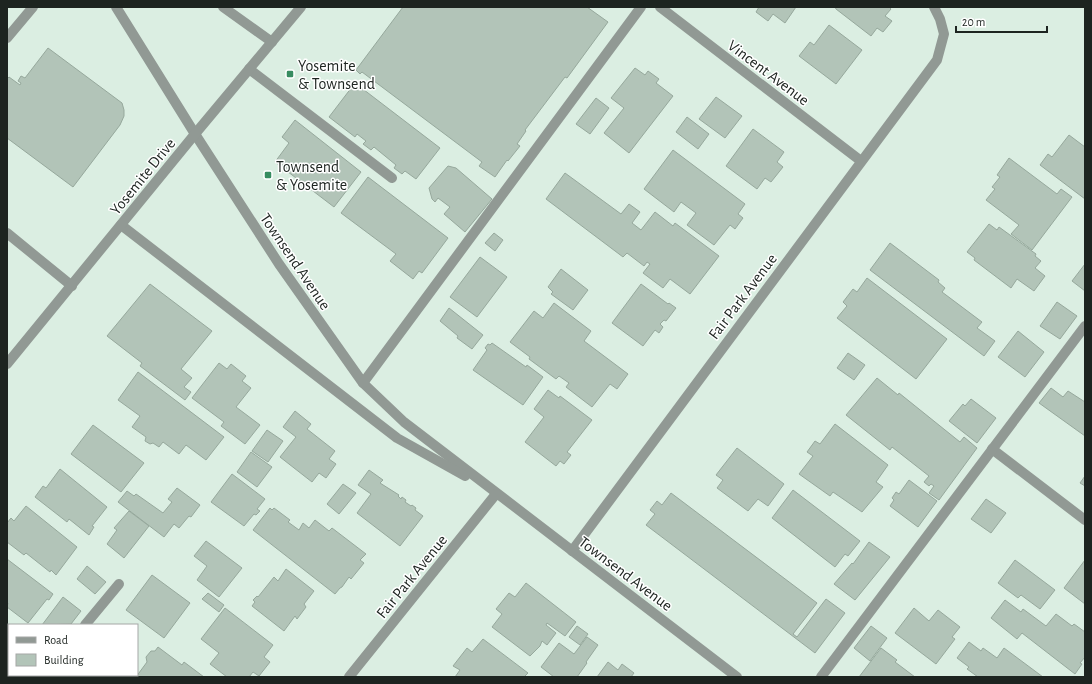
<svg xmlns="http://www.w3.org/2000/svg" width="1092" height="684" viewBox="0 0 1092 684" font-family="'Alegreya Sans',sans-serif">
	<style>
		.building { fill: #b2c4b8; stroke: #96a89c }
		.lines { fill: none; stroke-linecap: round; stroke-linejoin: round }
		.minor { stroke: #919994; stroke-width: 10 }
		.poi-dot { fill: #378c60; stroke: #fff; stroke-width: 1.5 }
		.labels { text-anchor: middle; stroke-width: 3; stroke-linejoin: round; paint-order: stroke }
		.poi-label { font-size: 16px; fill: #1d2420; stroke: #fff; text-anchor: start }
		.street-label { font-size: 16px; fill: #1d2420; stroke: #fff }
	</style>
	<rect width="100%" height="100%" fill="#dbeee2"/>
	<g class="building">
		<polygon points="403,7 587,7 608,22 567,78 565,77 525,130 526,131 517,144 520,146 508,161 507,160 495,177 479,166 482,162 362,72 360,74 356,70"/>
		<polygon points="759,7 796,7 785,23 773,14 768,21 756,12"/>
		<polygon points="835,7 889,7 891,9 885,16 892,21 883,32 877,28 871,36 836,9"/>
		<polygon points="829,25 862,50 836,84 799,56 810,42 814,45"/>
		<polygon points="48,48 122,103 124,110 124,116 120,125 73,187 7,138 7,79 9,77 20,85 21,83 18,81 21,76 25,78"/>
		<polygon points="635,68 645,75 648,71 659,79 656,83 673,96 629,153 604,133 624,108 611,98"/>
		<polygon points="355,83 440,148 416,179 405,171 402,174 394,168 396,165 374,147 371,150 363,144 366,141 357,134 355,137 329,117"/>
		<polygon points="716,97 742,116 725,138 699,119"/>
		<polygon points="596,98 609,108 590,134 576,124"/>
		<polygon points="687,117 709,134 698,149 676,132"/>
		<polygon points="295,120 361,172 334,207 275,162 289,143 282,137"/>
		<polygon points="753,129 784,152 777,162 783,167 771,182 765,178 757,189 726,166"/>
		<polygon points="1069,135 1085,147 1085,199 1040,165 1048,154 1052,157"/>
		<polygon points="673,150 745,204 738,214 743,218 735,229 730,225 714,245 687,225 696,213 681,202 674,212 644,189"/>
		<polygon points="1009,158 1057,194 1061,189 1072,197 1032,250 1011,234 1019,225 986,200 995,189 992,187 1000,177 997,175"/>
		<polygon points="448,166 456,168 492,199 465,232 444,214 450,207 438,198 435,202 432,199 429,188"/>
		<polygon points="565,173 621,214 629,204 640,212 632,223 641,230 655,212 673,226 675,223 719,256 690,294 670,279 663,288 643,273 650,264 647,262 644,266 627,253 623,257 546,199"/>
		<polygon points="368,177 448,238 422,273 419,271 413,279 390,261 396,254 341,213"/>
		<polygon points="989,224 997,230 999,227 1036,254 1035,256 1041,261 1035,268 1045,276 1034,291 1017,279 1011,288 974,260 975,258 967,252"/>
		<polygon points="494,233 503,240 495,251 485,243"/>
		<polygon points="890,243 939,280 938,282 945,288 942,292 982,322 977,328 995,341 984,356 870,270"/>
		<polygon points="480,257 507,277 477,317 450,297"/>
		<polygon points="1085,264 1085,291 1072,281"/>
		<polygon points="561,269 588,290 573,310 551,294 553,292 548,287"/>
		<polygon points="867,278 947,339 916,379 837,318 847,306 843,302 853,289 857,292"/>
		<polygon points="150,284 212,331 181,369 192,378 184,387 191,392 185,400 140,366 142,363 107,336"/>
		<polygon points="641,284 668,304 669,303 676,308 666,321 664,320 660,324 663,327 659,333 655,330 643,346 612,323"/>
		<polygon points="1057,302 1077,316 1060,339 1040,326"/>
		<polygon points="554,303 591,331 584,341 628,374 617,389 610,384 592,407 566,387 569,383 559,376 556,379 529,359 530,357 510,342 534,311 543,318"/>
		<polygon points="449,308 483,335 472,349 457,338 458,336 440,321"/>
		<polygon points="1018,331 1044,352 1025,377 998,357"/>
		<polygon points="492,343 526,367 527,365 543,377 523,405 473,370 487,350 485,348 488,344 490,345"/>
		<polygon points="848,353 865,365 854,380 837,368"/>
		<polygon points="219,363 227,369 231,364 246,376 242,381 251,388 236,407 260,425 245,444 221,426 224,422 192,398"/>
		<polygon points="138,372 224,437 206,460 186,445 179,454 163,442 159,447 153,443 150,444 145,441 146,437 132,427 140,416 118,400"/>
		<polygon points="877,378 898,395 899,393 960,442 964,437 977,448 939,500 929,493 934,486 931,484 929,486 924,482 929,476 892,447 890,450 846,415"/>
		<polygon points="1051,388 1063,397 1068,391 1085,402 1085,436 1039,403"/>
		<polygon points="548,390 559,398 560,396 592,420 567,452 571,455 564,464 560,461 556,466 525,442 544,417 534,409"/>
		<polygon points="971,399 996,418 977,443 949,421 963,404 965,406"/>
		<polygon points="295,411 311,424 307,429 335,451 329,459 336,464 326,478 319,473 312,482 280,457 296,437 283,427"/>
		<polygon points="835,424 888,465 876,482 883,487 862,512 833,492 830,496 799,474 813,456 807,452 815,441 820,444"/>
		<polygon points="93,425 144,463 121,492 71,454"/>
		<polygon points="267,430 283,441 268,462 252,451"/>
		<polygon points="737,448 784,484 768,506 758,499 748,511 717,488 723,480 716,475"/>
		<polygon points="251,452 272,467 257,487 237,472"/>
		<polygon points="60,469 107,507 92,526 94,527 89,535 69,519 67,522 35,497 43,486 46,488"/>
		<polygon points="369,470 383,480 380,483 399,495 398,496 401,499 402,497 406,500 405,502 411,506 412,505 416,508 415,510 423,516 400,546 357,513 371,494 358,485"/>
		<polygon points="232,474 265,499 257,509 260,511 256,515 254,514 244,526 211,502"/>
		<polygon points="1085,476 1085,486 1080,483"/>
		<polygon points="909,480 937,501 918,527 890,506 894,500 892,498 896,492 899,494"/>
		<polygon points="343,484 356,493 339,514 327,504"/>
		<polygon points="177,488 200,505 191,517 189,516 179,528 174,524 164,537 118,502 127,491 134,496 136,494 163,513 172,502 168,499"/>
		<polygon points="793,490 860,541 848,556 845,554 835,567 772,518"/>
		<polygon points="671,493 817,603 793,634 797,637 826,599 845,613 815,653 646,525 655,514 650,510 657,501 662,505"/>
		<polygon points="986,499 1006,513 991,533 971,519"/>
		<polygon points="26,506 77,547 56,575 51,570 50,572 26,553 24,555 7,542 7,523 11,518 14,521"/>
		<polygon points="270,508 272,510 274,508 290,520 288,522 299,530 303,523 309,528 315,520 329,531 332,528 366,554 360,560 364,563 351,579 349,577 342,587 340,588 335,594 253,530"/>
		<polygon points="129,511 149,526 124,558 107,544 117,530 114,528"/>
		<polygon points="206,541 242,568 219,597 197,580 207,566 194,556"/>
		<polygon points="869,542 890,557 855,600 834,584 852,563 853,564"/>
		<polygon points="7,559 53,594 49,600 47,599 28,623 7,607 8,603 7,602"/>
		<polygon points="1015,560 1055,590 1040,609 1021,595 1018,598 998,583"/>
		<polygon points="1085,560 1085,604 1064,588"/>
		<polygon points="87,566 106,582 95,594 77,579"/>
		<polygon points="286,569 314,591 304,604 306,607 297,619 295,616 284,631 252,606 255,602 253,600 257,596 258,597 274,577 278,581"/>
		<polygon points="152,575 190,603 164,638 126,610"/>
		<polygon points="526,583 576,622 565,636 547,623 546,625 556,633 547,645 542,641 540,646 530,656 492,627 502,614 496,609 509,593 515,597"/>
		<polygon points="208,593 224,605 219,612 202,599"/>
		<polygon points="63,597 81,611 71,624 72,624 42,625"/>
		<polygon points="1005,600 1021,612 1023,609 1046,626 1056,614 1072,626 1074,624 1085,632 1085,657 1080,663 1082,664 1075,674 1022,633 1017,639 991,618"/>
		<polygon points="225,608 273,645 264,657 270,662 259,676 253,672 249,677 227,677 210,664 219,653 201,639"/>
		<polygon points="914,608 929,621 938,610 960,627 952,637 955,639 936,664 895,633"/>
		<polygon points="577,626 588,634 580,645 569,637"/>
		<polygon points="871,626 887,638 870,661 854,648"/>
		<polygon points="587,637 598,645 586,662 587,663 577,677 554,677 541,667 559,643 574,654"/>
		<polygon points="483,639 528,673 524,677 455,677 460,670 453,666 467,648 472,652"/>
		<polygon points="969,642 981,651 983,648 997,658 1004,648 1043,677 978,677 967,669 969,667 957,658"/>
		<polygon points="158,647 182,665 184,662 204,677 136,677 147,662 146,657 151,651 155,651"/>
		<polygon points="881,648 897,660 895,662 915,677 859,677"/>
		<polygon points="608,662 618,670 622,664 634,673 631,677 597,677"/>
		<polygon points="92,675 114,675 113,677 94,677"/>
	</g>
	<g class="lines">
		<g class="minor">
			<polyline points="116,7 195,134 279,264 363,383 404,422 737,677"/>
			<polyline points="223,7 272,42"/>
			<polyline points="660,7 861,161"/>
			<polyline points="7,38 33,7"/>
			<polyline points="249,69 392,178"/>
			<polyline points="121,225 397,438 465,476"/>
			<polyline points="7,233 72,286"/>
			<polyline points="7,364 195,134 301,7"/>
			<polyline points="363,383 641,7"/>
			<polyline points="992,449 1085,520"/>
			<polyline points="572,551 937,60 944,34 940,19 934,7"/>
			<polyline points="85,625 119,584"/>
			<polyline points="42,677 44,675"/>
			<polyline points="349,677 496,494"/>
			<polyline points="821,677 1085,326"/>
		</g>
	</g>
	<g class="poi-dot">
		<rect x="286" y="70" width="8" height="8" rx="2"/>
		<rect x="264" y="171" width="8" height="8" rx="2"/>
	</g>
	<g class="labels">
		<g class="poi-label">
			<text x="298" y="71">Yosemite<tspan x="298" dy="18">&amp; Townsend</tspan></text>
			<text x="276" y="172">Townsend<tspan x="276" dy="18">&amp; Yosemite</tspan></text>
		</g>
		<g class="street-label">
			<text transform="translate(769 72) rotate(37)" y="6">Vincent Avenue</text>
			<text transform="translate(142 176) rotate(-51)" y="6">Yosemite Drive</text>
			<text transform="translate(296 261) rotate(56)" y="6">Townsend Avenue</text>
			<text transform="translate(742 296) rotate(-53)" y="6">Fair Park Avenue</text>
			<text transform="translate(626 573) rotate(37)" y="6">Townsend Avenue</text>
			<text transform="translate(411 576) rotate(-51)" y="6">Fair Park Avenue</text>
		</g>
	</g>
	<rect width="1092" height="684" fill="none" stroke="#1d2420" stroke-width="16"/>
	<rect x="8" y="624" width="130" height="52" fill="#ffffff" stroke="#a5a7a6"/>
	<rect x="16" y="637" width="20" height="6" fill="#919994" stroke="#a5a7a6"/>
	<text x="44" y="644" font-size="12" fill="#1d2420">Road</text>
	<rect x="16" y="654" width="20" height="12" fill="#b2c4b8" stroke="#a5a7a6"/>
	<text x="44" y="664" font-size="12" fill="#1d2420">Building</text>
	<path d="M956 26v6h91v-6" fill="none" stroke="#1d2420" stroke-width="2"/>
	<text x="962" y="26" font-size="12" fill="#1d2420" stroke="#ffffff" stroke-width="3" paint-order="stroke">20 m</text>
</svg>
